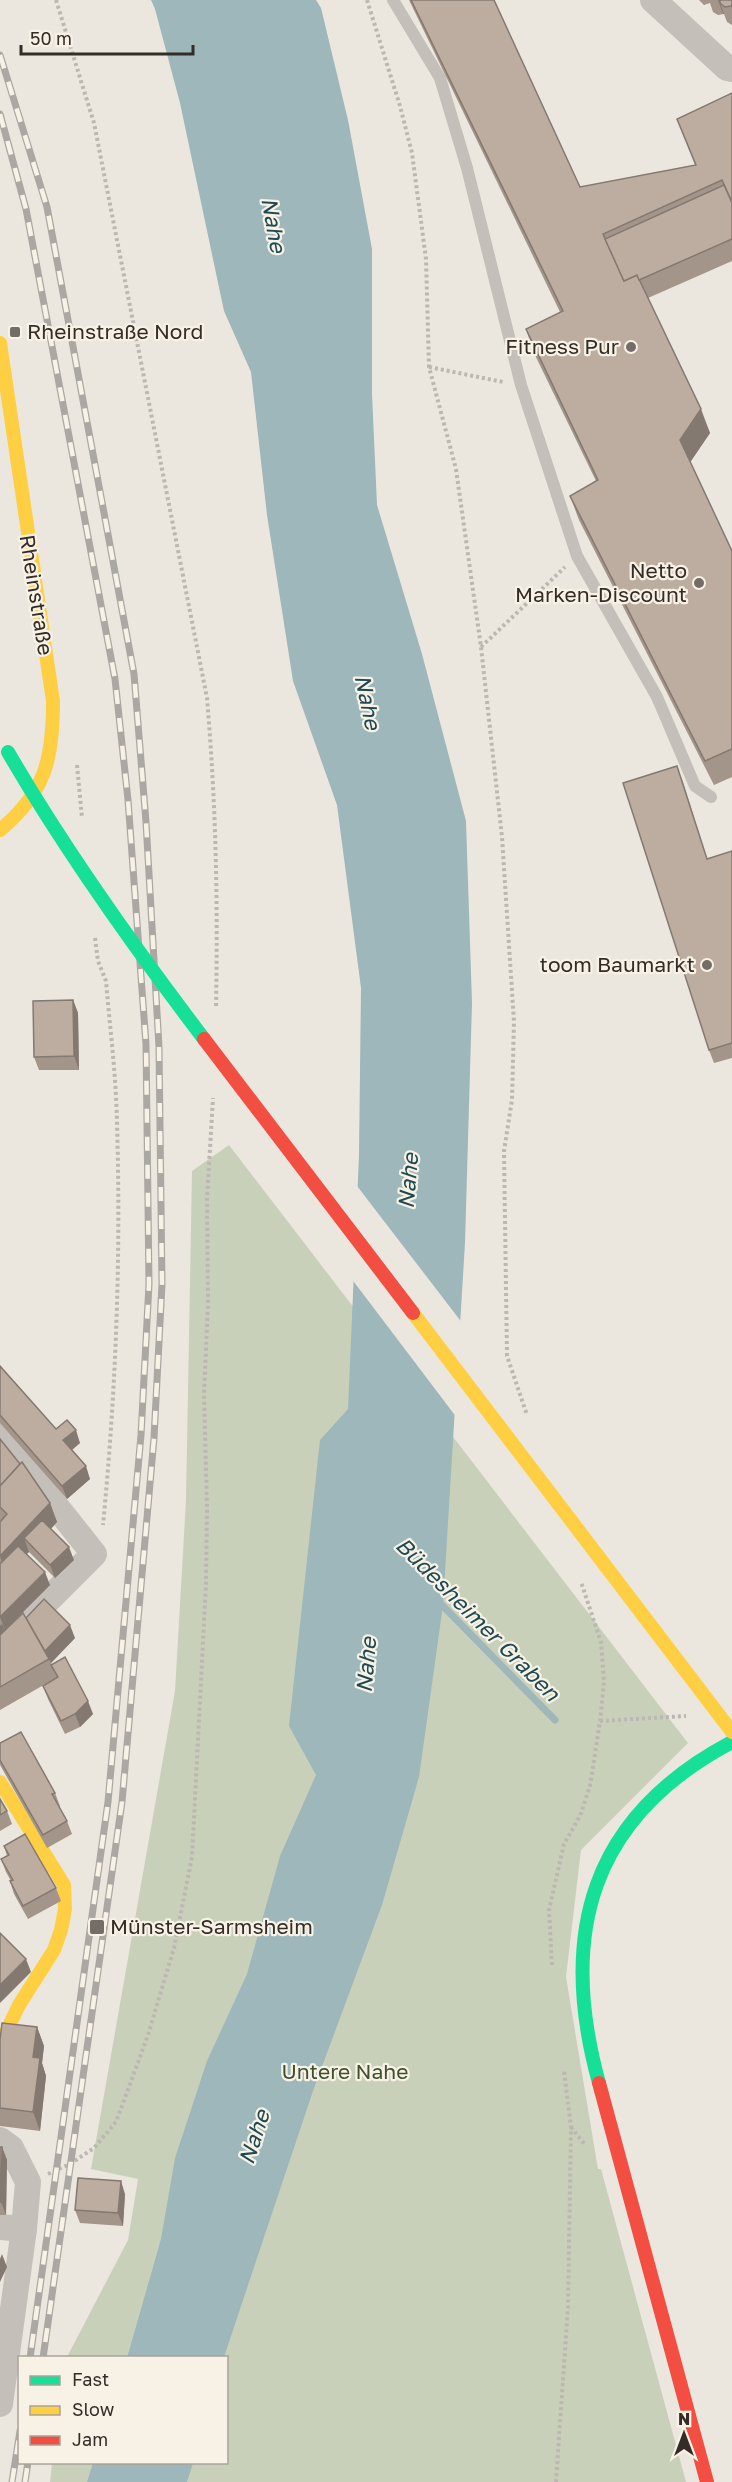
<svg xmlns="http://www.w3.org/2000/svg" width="732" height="2482" viewBox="0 0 732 2482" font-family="'Golos Text',sans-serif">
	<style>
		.green { fill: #c9d0ba }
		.water { fill: #9db7bb }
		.pier { fill: #ebe7df }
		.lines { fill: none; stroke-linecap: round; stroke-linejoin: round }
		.stream { stroke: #9db7bb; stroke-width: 7 }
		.path { stroke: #bcb7b1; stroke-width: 4; stroke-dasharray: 3 3; stroke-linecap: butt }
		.lane { stroke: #c4bfb8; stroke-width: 12 }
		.street { stroke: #c4bfb8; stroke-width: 26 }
		.fast { stroke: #16e098; stroke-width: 14 }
		.slow { stroke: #ffcf43; stroke-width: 14 }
		.jam { stroke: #f24e42; stroke-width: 14 }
		.rail-casing { stroke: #aba7a3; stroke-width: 7 }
		.rail { stroke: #f8f2e6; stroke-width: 4.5; stroke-dasharray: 14; stroke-linecap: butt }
		.fast-bridge { stroke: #16e098; stroke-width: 14 }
		.slow-bridge { stroke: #ffcf43; stroke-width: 14 }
		.jam-bridge { stroke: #f24e42; stroke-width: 14 }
		.wall { fill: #a3958a }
		.shaded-wall { fill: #847971 }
		.building { fill: #bdada1; stroke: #847971; stroke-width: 1.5 }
		.poi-dot { fill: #746d67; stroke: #f8f2e6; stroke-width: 2 }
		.labels { text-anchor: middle; stroke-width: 4.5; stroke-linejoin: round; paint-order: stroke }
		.poi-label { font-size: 21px; fill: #342c27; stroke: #f8f2e6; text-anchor: end }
		.street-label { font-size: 21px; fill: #342c27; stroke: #f8f2e6 }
		.park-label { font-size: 21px; fill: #3f502c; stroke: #f8f2e6 }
		.water-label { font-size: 22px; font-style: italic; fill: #1f4952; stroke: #f8f2e6 }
	</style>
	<rect width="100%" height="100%" fill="#ebe7df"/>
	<polygon class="green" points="229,1145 688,1743 581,1850 566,1977 598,2169 601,2169 686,2482 50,2482 52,2463 226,2462 226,2358 67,2357 128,2240 138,2179 91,2169 175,1691 186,1500 192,1171"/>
	<g class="water">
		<polygon points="151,0 316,0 321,8 348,120 372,249 372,394 377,505 422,654 466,821 472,1003 465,1243 443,1605 419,1777 382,1905 314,2088 224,2357 127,2358 161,2239 175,2158 207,2061 247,1974 280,1856 316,1775 289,1726 320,1440 348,1409 359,1155 361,988 337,805 293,681 267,515 251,372 224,311 180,103 155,9"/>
		<polygon points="93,2463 93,2462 193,2463 187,2482 87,2482"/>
	</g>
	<polygon class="pier" points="354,1182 463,1324 457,1418 351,1278"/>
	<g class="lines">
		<polyline class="stream" points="437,1600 555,1720"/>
		<g class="path">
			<path d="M56,0L94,123L207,698C216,804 218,903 216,1009"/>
			<polyline points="367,0 400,106 412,153 426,259 429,367 456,469 481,647 502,837 514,1022 512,1100 504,1151 507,1356 527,1415"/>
			<polyline points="429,367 503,382"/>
			<polyline points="481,647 565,567"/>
			<polyline points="77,765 82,818"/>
			<path d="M95,938L98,961L106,981C110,1028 116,1075 117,1122C121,1256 116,1391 103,1525"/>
			<polyline points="600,1721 686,1716"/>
			<polyline points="552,1965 549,1910 564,1844 580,1816 590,1786 600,1721 604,1682 601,1642 581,1582"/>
			<polyline points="571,2127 585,2145"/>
			<polyline points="48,2174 70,2164 94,2148 116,2122 148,2035 174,1948 192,1857 206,1583 207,1508 204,1395 208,1303 207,1199 213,1098"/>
			<polyline points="556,2482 568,2307 571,2127 564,2071"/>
		</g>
		<polyline class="lane" points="393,0 440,78 467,168 521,385 577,556 657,697 695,786 711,797"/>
		<g class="street">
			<polyline points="653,0 727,68 732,69"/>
			<polyline points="0,1436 94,1554 0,1648"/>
			<polyline points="0,2140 11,2148 28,2182 24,2229 0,2404"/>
			<polyline points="0,2227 24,2229"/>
		</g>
		<path class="fast" d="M599,2083C558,1934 590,1817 732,1742"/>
		<g class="slow">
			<path d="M0,343L53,701C53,758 46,792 0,830"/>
			<polyline points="0,1782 64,1885 65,1909 61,1930 54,1950 19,2005 0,2045"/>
		</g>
		<polyline class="jam" points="599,2083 707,2482"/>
		<g class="rail-casing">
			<g id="rail">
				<polyline points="0,55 47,207 134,674 146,822 159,1047 162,1284 154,1438 122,1802 43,2358"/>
				<polyline points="0,114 26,209 115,679 128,800 146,1044 149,1284 141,1435 108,1802 30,2358"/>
				<polyline points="12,2482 20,2431"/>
				<polyline points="25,2482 28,2462"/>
			</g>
		</g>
		<use href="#rail" class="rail"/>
		<path class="fast-bridge" d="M8,752C66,852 134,947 204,1039"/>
		<polyline class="slow-bridge" points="413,1313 732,1732"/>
		<polyline class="jam-bridge" points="204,1039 413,1313"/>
	</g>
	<g class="wall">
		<polygon points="409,0 494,0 580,187 695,165 677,119 732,93 732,261 648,298 710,433 690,462 732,551 732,777 714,785 579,520 570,496 596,481 534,353 526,329 560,312"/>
		<polygon points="699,0 732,0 732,25 727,22 724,14 718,15 713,12 710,3 704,5"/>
		<polygon points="682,779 707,859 732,851 732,1058 714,1063 709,1050"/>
		<polygon points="73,1000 78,1013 79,1070 39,1070 34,1057"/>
		<polygon points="0,1366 56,1429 80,1443 72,1450 90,1479 67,1499 0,1423"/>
		<polygon points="0,1439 50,1503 57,1522 51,1529 74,1560 55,1578 29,1552 26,1554 50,1585 0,1635 0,1522 1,1521 0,1520"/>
		<polygon points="26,1618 75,1638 51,1663 93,1714 80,1727 65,1734 48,1699 43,1686 56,1678 0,1710 0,1635"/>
		<polygon points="0,1743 55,1793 60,1806 59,1806 67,1821 72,1834 47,1848 0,1765"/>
		<polygon points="0,1799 7,1811 12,1824 0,1831"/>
		<polygon points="4,1846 56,1888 61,1901 28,1919 14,1894 10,1881 11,1881 6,1872 1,1859 7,1856"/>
		<polygon points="37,2027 44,2046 42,2063 46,2076 40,2131 0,2126 0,2040"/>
		<polygon points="0,2147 2,2147 7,2160 6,2215 0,2215"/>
		<polygon points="125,2194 123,2226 80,2223 75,2210"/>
	</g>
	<g class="shaded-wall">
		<polygon points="718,0 725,0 720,3 724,14 723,14"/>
		<polygon points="701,409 710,433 689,464 680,440"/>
		<polygon points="73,1000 78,1013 79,1070 74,1056"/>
		<polygon points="76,1430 80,1443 68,1453 63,1440"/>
		<polygon points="86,1466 90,1479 67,1499 62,1486"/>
		<polygon points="50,1503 57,1522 33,1548 24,1538 29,1552 6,1575 0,1556"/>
		<polygon points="69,1547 74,1560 55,1578 50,1565"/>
		<polygon points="45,1572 50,1585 5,1630 0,1617"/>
		<polygon points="2,1624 5,1630 0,1635 0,1626"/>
		<polygon points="70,1625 75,1638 51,1663 49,1659 44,1652"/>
		<polygon points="88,1701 93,1714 80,1727 75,1714"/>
		<polygon points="26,1959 31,1972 0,2003 0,1985"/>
		<polygon points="37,2027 44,2046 42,2063 46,2076 40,2131 33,2112 33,2057"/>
		<polygon points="2,2147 7,2160 6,2215 1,2202"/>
		<polygon points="121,2181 125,2194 123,2226 118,2213"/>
		<polygon points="2,2254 7,2267 0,2282 0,2259"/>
	</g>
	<g class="building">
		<polygon points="411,0 494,0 580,187 696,165 677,119 732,93 732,202 722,180 603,234 624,281 637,275 701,409 680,440 732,551 732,749 705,761 570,496 598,480 526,329 563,311"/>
		<polygon points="720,0 732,0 732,4 731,6 725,7 720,3"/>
		<polygon points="724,185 732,203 732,239 639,280 637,275 624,281 605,239"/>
		<polygon points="677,766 707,859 732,851 732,1043 709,1050 623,783"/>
		<polygon points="73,1000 74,1056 34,1057 33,1001"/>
		<polygon points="0,1366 56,1429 67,1420 76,1430 63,1440 86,1466 62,1486 0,1415"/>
		<polygon points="0,1439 20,1464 0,1486"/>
		<polygon points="22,1462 50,1503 0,1556 0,1522 7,1514 0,1507 0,1486"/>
		<polygon points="42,1520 69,1547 50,1565 24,1538"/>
		<polygon points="18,1546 45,1572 0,1617 0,1564"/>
		<polygon points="44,1599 70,1625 45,1651 26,1618"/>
		<polygon points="23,1613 49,1659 0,1687 0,1635"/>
		<polygon points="65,1657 88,1701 75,1714 61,1721 43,1686 58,1677 51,1665"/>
		<polygon points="21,1732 55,1793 52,1794 67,1821 43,1835 0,1760 0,1743"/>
		<polygon points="0,1799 7,1811 0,1815"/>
		<polygon points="25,1834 56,1888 23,1906 10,1881 13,1880 1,1859 9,1855 4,1846"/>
		<polygon points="0,1933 26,1959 0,1985"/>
		<polygon points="2,2023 37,2027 33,2057 40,2058 33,2112 0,2108 0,2040"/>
		<polygon points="0,2147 2,2147 1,2202 0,2202"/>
		<polygon points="78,2178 121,2181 118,2213 75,2210"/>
	</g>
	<g class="poi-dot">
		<rect x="9" y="326" width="12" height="12" rx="3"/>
		<circle cx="631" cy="347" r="6"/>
		<circle cx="699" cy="583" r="6"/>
		<circle cx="707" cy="965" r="6"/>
		<rect x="89" y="1919" width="16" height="16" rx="3"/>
	</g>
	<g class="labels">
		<g class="poi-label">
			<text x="27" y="339" text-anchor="start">Rheinstraße Nord</text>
			<text x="619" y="354">Fitness Pur</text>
			<text x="687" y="578">Netto<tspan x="687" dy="24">Marken-Discount</tspan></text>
			<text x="695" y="972">toom Baumarkt</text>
			<text x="110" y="1934" text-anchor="start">Münster-Sarmsheim</text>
		</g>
		<g class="street-label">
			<text transform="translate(36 595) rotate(81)" y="7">Rheinstraße</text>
		</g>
		<g class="park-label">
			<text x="345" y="2079">Untere Nahe</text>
		</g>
		<g class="water-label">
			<text transform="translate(274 225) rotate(80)" y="8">Nahe</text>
			<text transform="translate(368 702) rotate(78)" y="8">Nahe</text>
			<text transform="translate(408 1181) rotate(-85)" y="8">Nahe</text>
			<text transform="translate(478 1619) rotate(45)" y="8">Büdesheimer Graben</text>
			<text transform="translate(366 1665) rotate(-85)" y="8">Nahe</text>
			<text transform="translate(254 2137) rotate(-72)" y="8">Nahe</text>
		</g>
	</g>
	<rect x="18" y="2356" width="210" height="108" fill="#f8f2e6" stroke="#aaa39a" stroke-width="1.5"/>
	<rect x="30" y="2376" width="30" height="9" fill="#16e098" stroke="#aaa39a" stroke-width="1.5"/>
	<text x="72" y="2386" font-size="18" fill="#342c27">Fast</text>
	<rect x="30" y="2406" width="30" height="9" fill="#ffcf43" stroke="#aaa39a" stroke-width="1.5"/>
	<text x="72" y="2416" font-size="18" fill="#342c27">Slow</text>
	<rect x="30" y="2436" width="30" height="9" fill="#f24e42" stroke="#aaa39a" stroke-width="1.5"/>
	<text x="72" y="2446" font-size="18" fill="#342c27">Jam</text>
	<g transform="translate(684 2434)" stroke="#f8f2e6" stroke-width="4.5" paint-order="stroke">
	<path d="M0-4.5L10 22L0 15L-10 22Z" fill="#342c27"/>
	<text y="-9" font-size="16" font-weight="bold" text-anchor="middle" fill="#342c27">N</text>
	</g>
	<path d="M21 45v9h172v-9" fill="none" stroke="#342c27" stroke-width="3"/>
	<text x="30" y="45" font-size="18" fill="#342c27" stroke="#f8f2e6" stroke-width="4.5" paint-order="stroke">50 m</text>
</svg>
